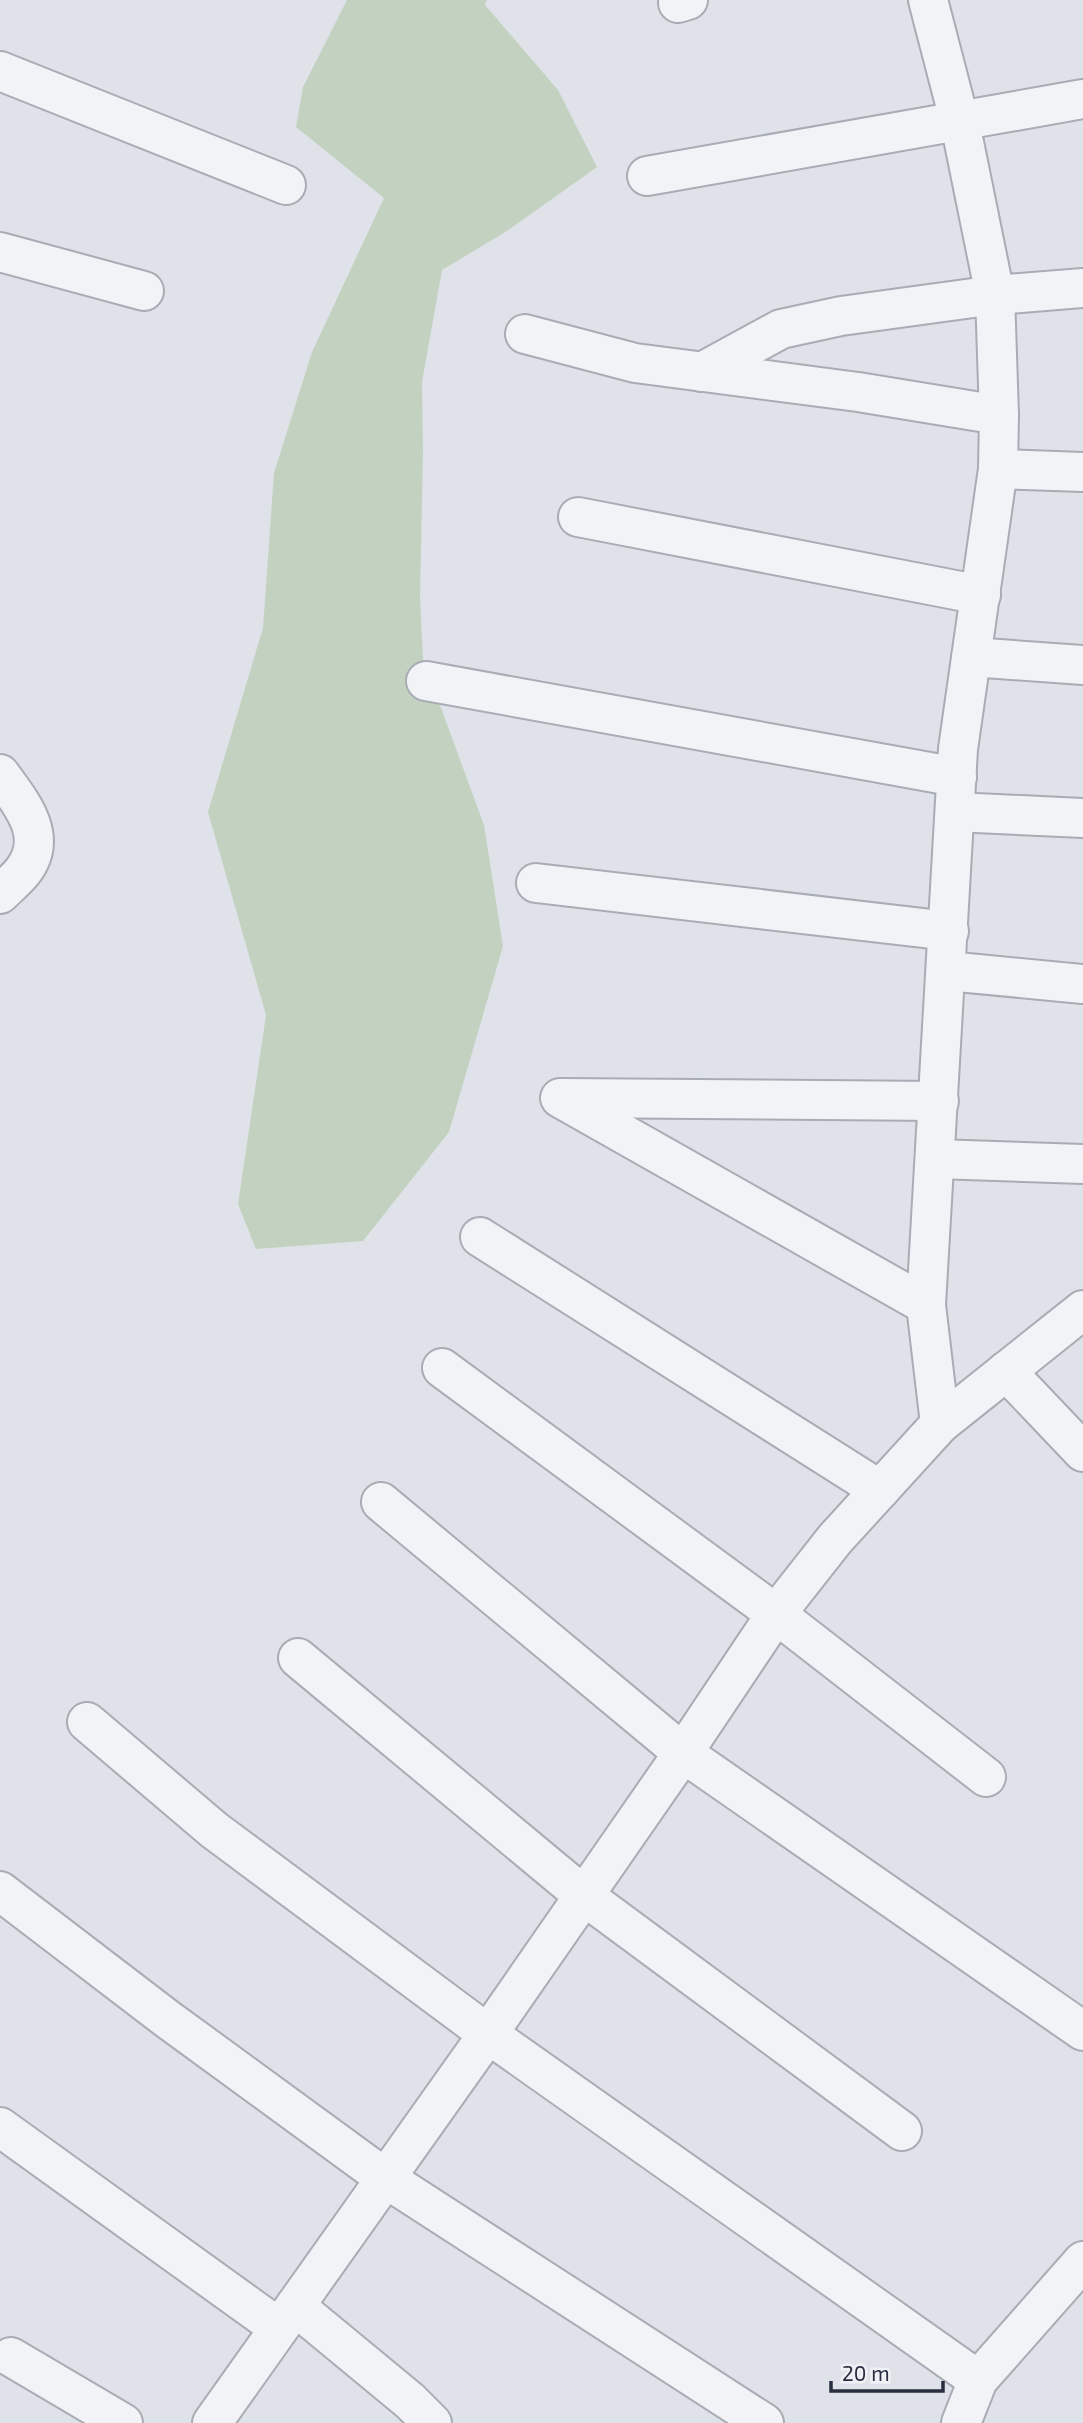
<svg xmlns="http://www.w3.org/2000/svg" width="1083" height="2423" viewBox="0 0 1083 2423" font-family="'Exo 2',sans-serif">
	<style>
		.green { fill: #c3d2c0 }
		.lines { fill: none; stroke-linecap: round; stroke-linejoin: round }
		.minor-casing { stroke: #a8acb5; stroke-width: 42 }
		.minor { stroke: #f2f3f6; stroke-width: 38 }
	</style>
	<rect width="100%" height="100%" fill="#dfe2e8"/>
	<polygon class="green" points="347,0 487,0 485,5 558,90 597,167 507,231 442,270 422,382 423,452 420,597 423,659 484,825 503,946 449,1132 363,1241 256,1249 238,1204 266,1015 208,812 263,628 274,473 312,352 384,198 296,127 303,87"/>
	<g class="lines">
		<g class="minor-casing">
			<g id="minor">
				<polyline points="928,0 960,123 995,295 999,415 998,469 958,749 926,1305 940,1424"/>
				<polyline points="678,3 688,0"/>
				<polyline points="0,71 286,185"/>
				<polyline points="647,176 1083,99"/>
				<polyline points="0,252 144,291"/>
				<polyline points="525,334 635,363 858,392 999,415"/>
				<polyline points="702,372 781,329 841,316 995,295 1083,288"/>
				<polyline points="998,469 1083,472"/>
				<polyline points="578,517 981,595"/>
				<polyline points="971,657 1083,665"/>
				<polyline points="426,681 957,777"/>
				<path d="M0,774C21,803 50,836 23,871C17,879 8,886 0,894"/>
				<polyline points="955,812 1083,818"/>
				<polyline points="536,883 949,931"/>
				<polyline points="947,971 1083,984"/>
				<polyline points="560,1098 926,1305"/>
				<polyline points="562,1098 939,1101"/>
				<polyline points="936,1159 1083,1164"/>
				<polyline points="480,1237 880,1490"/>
				<polyline points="442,1368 776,1614 986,1777"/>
				<polyline points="1006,1371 1083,1452"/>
				<polyline points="381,1502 683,1753 1083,2031"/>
				<polyline points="298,1658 583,1895 902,2131"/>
				<polyline points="87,1722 214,1830 488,2034 978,2380"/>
				<polyline points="0,1891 166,2018 385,2178 764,2423"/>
				<polyline points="0,2127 279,2328"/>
				<polyline points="295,2306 410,2401 432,2423"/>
				<polyline points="11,2357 123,2423"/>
				<polyline points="212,2423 488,2034 683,1753 776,1614 835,1539 940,1424 1083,1310"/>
				<polyline points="961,2423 978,2380 1083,2261"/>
			</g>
		</g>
		<use href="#minor" class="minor"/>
	</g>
	<path d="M831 2381v10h112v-10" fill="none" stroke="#282e3f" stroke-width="3.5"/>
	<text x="842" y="2381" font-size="21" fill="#282e3f" stroke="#eff1f6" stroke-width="5" paint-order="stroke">20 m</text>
</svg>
